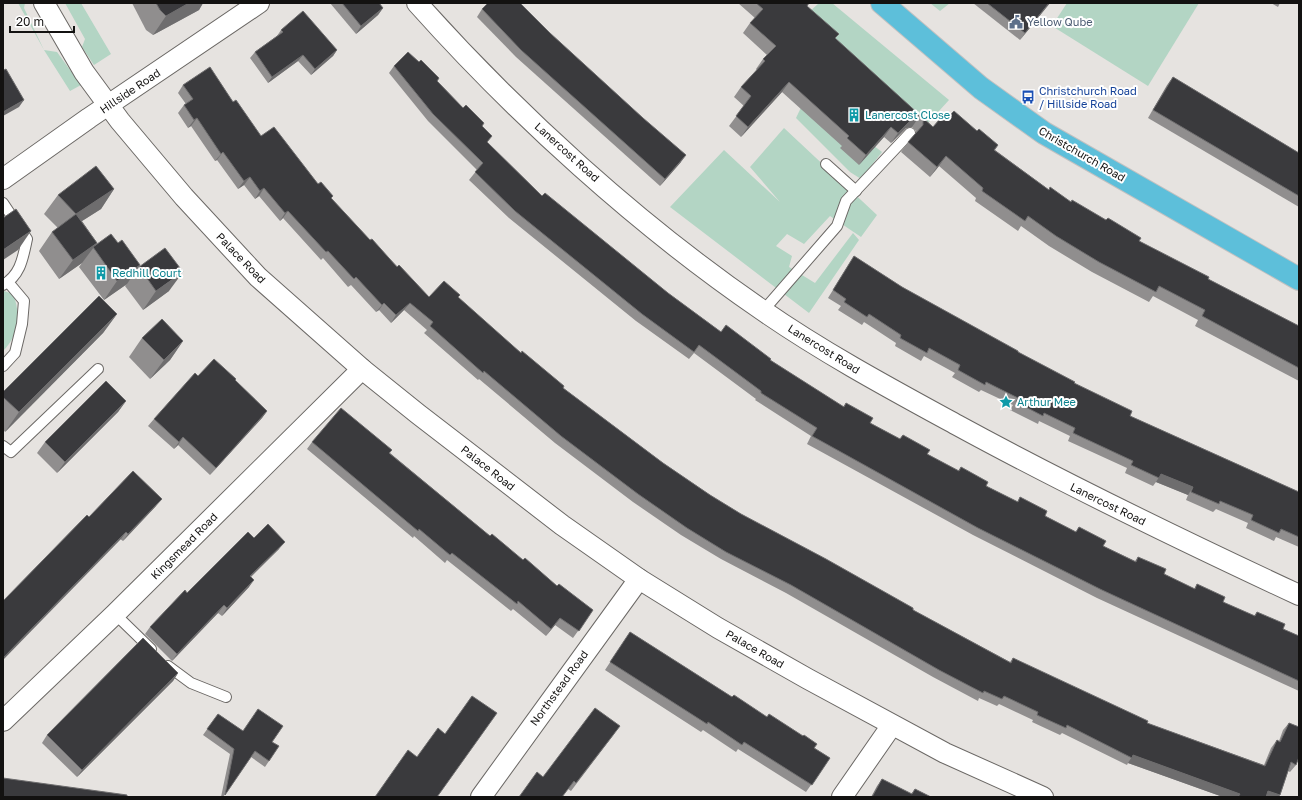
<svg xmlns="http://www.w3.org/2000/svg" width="1302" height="800" viewBox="0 0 1302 800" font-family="'Golos Text',sans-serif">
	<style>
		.green { fill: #b3d5c4 }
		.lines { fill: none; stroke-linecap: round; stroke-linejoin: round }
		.lane-casing { stroke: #6b6865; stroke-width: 12 }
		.street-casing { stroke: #6b6865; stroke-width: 22 }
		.highway-casing { stroke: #c2c1c1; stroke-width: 24 }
		.lane { stroke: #fff; stroke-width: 10 }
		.street { stroke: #fff; stroke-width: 20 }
		.highway { stroke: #5dbfda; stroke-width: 22 }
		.wall { fill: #908e8e }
		.shaded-wall { fill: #6e6d6e }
		.building { fill: #3a3a3d; stroke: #6e6d6e }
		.labels { text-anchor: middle; stroke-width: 4; stroke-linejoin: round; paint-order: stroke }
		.service-label { font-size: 11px; fill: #4e5e75; stroke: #fff; text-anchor: start }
		.street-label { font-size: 11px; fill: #131211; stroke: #fff }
		.transit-label { font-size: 11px; fill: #164399; stroke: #fff; text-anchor: start }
		.culture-label { font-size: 11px; fill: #0d838f; stroke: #fff; text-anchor: start }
	</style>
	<rect width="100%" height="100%" fill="#e6e3e0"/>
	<g class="green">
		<polygon points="18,3 25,3 24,8 44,50 57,52 81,85 70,91 44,50"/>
		<polygon points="65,3 81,3 111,54 94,65 82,47 85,39"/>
		<polygon points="819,3 832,3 949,100 928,123 807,14"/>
		<polygon points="930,3 950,3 940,11"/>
		<polygon points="1067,3 1199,3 1148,86 1052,26"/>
		<polygon points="807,95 882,152 861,179 850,172 796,118"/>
		<polygon points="784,128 877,215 861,237 830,216 804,244 787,234 776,246 792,256 789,267 815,283 853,233 859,240 809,313 670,207 724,150 780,202 750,167"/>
		<path d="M4,291L13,294C21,314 19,335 3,351Z"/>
	</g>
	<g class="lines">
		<g class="lane-casing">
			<g id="lane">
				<polyline points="826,164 856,191"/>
				<path d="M3,203L27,239C23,257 21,275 3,285"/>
				<polyline points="763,311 837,226 846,201 910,133"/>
				<polyline points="3,366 15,353 22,324 24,301 8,282"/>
				<polyline points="3,446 11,452 98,369"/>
				<polyline points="115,614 151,649"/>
				<polyline points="168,666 191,683 226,697"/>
			</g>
		</g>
		<g class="street-casing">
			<g id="street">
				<polyline points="44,3 84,72 120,121 184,197 258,277 362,369 418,414 562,525 639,579 718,628 808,679 945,753 1043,797"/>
				<path d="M417,3C517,115 638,225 762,310C824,353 891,389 957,425C1069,486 1183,541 1299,595"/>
				<polyline points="3,179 89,118 259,3"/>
				<polyline points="3,721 115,614 362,369"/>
				<polyline points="481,797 639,579"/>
				<polyline points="842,797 892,725"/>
			</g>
		</g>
		<g class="highway-casing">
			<polyline id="highway" points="882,3 981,88 1044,133 1299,279"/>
		</g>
		<use href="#lane" class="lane"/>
		<use href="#street" class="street"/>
		<use href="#highway" class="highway"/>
	</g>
	<g class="wall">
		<polygon points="132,3 203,3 199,10 153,35 146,30"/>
		<polygon points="330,3 379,3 383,8 378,15 356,34"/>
		<polygon points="738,3 809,3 807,6 835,39 933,127 948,117 977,131 998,145 995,150 1049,190 1139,241 1208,279 1299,326 1299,381 1195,326 1198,320 1153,296 1149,302 1092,272 1049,246 1021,226 1018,231 975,201 976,198 939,166 930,177 901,152 908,142 916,133 916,131 912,127 906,128 891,143 884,137 859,165 840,148 842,146 782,92 741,137 729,126 744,106 734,97 741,87 757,70 756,69 763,59 767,55 743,33 750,23 755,18"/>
		<polygon points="973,3 1050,3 1020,40"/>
		<polygon points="1271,3 1280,3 1278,7"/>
		<polygon points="482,9 681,162 660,186 516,57 477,17"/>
		<polygon points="281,30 337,50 333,56 311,75 298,61 268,83 250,58 255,52 277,36"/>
		<polygon points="419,62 439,78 437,81 482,127 488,143 542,196 668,293 721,332 770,360 843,407 846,403 870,423 900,439 903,435 927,454 958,471 961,467 986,486 1017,502 1020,497 1045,516 1076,532 1079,527 1103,546 1135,561 1138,557 1164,574 1194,589 1197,584 1223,602 1254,616 1257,612 1283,629 1299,636 1299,691 1097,598 973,535 807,444 811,436 755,400 756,399 694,353 689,359 636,321 509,218 469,180 477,170 428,121 389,73 394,66"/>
		<polygon points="1173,77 1299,153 1299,207 1148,118 1167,85"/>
		<polygon points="183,85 233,102 261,136 333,196 331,198 370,240 429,297 458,298 521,353 563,388 663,463 710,495 741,514 913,610 1010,662 1013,658 1147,723 1264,765 1271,748 1277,740 1279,741 1283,730 1289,723 1299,727 1299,760 1298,760 1296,765 1290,772 1288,771 1280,795 1278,797 1223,797 1128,763 1127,765 1062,733 1060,735 1032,722 1033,720 999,704 997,706 979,698 978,701 933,677 786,593 721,559 681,535 633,502 555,443 479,379 478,380 424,333 427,330 404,310 391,323 379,310 376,312 351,285 348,287 323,258 321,260 283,218 280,221 259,196 255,199 244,185 238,189 217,160 215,161 191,126 188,128 178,113 184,105 186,104 178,93"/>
		<polygon points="114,189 101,209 82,221 97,243 94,246 118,243 140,265 127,284 104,300 79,267 82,263 59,279 39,251 52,232 58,228 44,214 58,195"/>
		<polygon points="854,256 902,287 1018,352 1074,383 1130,416 1299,492 1299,547 1276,537 1274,541 1246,528 1248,523 1216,509 1213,512 1186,500 1188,495 1156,482 1153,486 1125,473 1127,468 1068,441 1070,436 1039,421 1038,424 1010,410 1013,405 981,390 979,392 952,377 955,373 924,356 921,361 895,346 896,343 864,322 862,325 838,310 841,306 828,298"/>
		<polygon points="139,267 169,291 143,310 125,286"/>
		<polygon points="117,314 103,333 5,432 3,429 3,392"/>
		<polygon points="142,338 183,341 170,360 150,379 129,357"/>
		<polygon points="198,376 235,380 267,411 262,418 210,475 178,445 174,449 148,426 154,419"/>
		<polygon points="126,401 118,412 57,473 37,453 45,442"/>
		<polygon points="312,442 392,450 390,453 490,536 557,586 593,610 573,638 555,625 546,636 513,609 511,611 447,560 445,563 414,536 413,538 307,449"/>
		<polygon points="156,506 123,541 89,517"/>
		<polygon points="254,538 279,549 251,577 249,587 222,616 218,613 172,661 145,634 150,627"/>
		<polygon points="630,632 732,697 767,717 830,758 806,792 738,749 736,752 703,730 701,732 605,670"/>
		<polygon points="178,673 173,681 77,777 42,743 47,735"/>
		<polygon points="218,714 243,731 272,742 279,746 265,767 251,757 223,797 221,797 230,754 203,735"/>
		<polygon points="615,733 571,791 568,789 543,777"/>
		<polygon points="882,779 911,794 915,789 931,797 871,797 877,786"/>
	</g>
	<g class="shaded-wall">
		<polygon points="189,3 203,3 199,10 153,35 166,16"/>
		<polygon points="1049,3 1050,3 1020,40 1025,33"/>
		<polygon points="383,8 378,15 356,34 361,26"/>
		<polygon points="337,50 333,56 311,75 315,69"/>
		<polygon points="303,55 298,61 268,83 272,77"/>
		<polygon points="789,82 782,92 741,137 748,127"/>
		<polygon points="24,100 19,107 3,116 3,112"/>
		<polygon points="919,117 912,127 906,128 891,143 898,133 913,118"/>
		<polygon points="197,118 191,126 188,128 194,120"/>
		<polygon points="891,127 884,137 859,165 866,155"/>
		<polygon points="223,152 217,160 215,161 221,154"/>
		<polygon points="686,155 681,162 660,186 665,179"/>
		<polygon points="946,156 939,166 930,177 937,167"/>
		<polygon points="250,177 244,185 238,189 244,181"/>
		<polygon points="264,188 259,196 255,199 260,191"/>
		<polygon points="114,189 101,209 63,233 76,214"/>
		<polygon points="288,211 283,218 280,221 285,213"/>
		<polygon points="31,231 18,250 3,260 3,250"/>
		<polygon points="97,243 82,263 59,279 73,260"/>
		<polygon points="140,265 127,284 104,300 117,281"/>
		<polygon points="183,272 169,291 143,310 156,291"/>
		<polygon points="384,303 379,310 376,312 382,305"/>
		<polygon points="410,303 404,310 391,323 396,315"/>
		<polygon points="117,314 103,333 5,432 19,412"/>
		<polygon points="183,341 170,360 150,379 164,360"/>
		<polygon points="126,401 118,412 57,473 65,462"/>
		<polygon points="267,411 262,418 210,475 216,468"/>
		<polygon points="183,437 178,445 174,449 179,442"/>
		<polygon points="1161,474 1193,487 1188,495 1156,482"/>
		<polygon points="162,499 156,506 123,541 128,534"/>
		<polygon points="126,532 121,539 3,660 3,658"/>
		<polygon points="285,542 279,549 244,583 250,576"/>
		<polygon points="254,580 249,587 222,616 227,608"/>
		<polygon points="224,605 218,613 172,661 177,654"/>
		<polygon points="560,618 555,625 546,636 551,629"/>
		<polygon points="178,673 173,681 77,777 82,770"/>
		<polygon points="1133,755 1240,794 1237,797 1223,797 1128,763"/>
		<polygon points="1268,791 1280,795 1278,797 1264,797"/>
	</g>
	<g class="building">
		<polygon points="156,3 189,3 166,16 160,10"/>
		<polygon points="342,3 379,3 383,8 361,26"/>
		<polygon points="488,3 520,3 550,33 643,118 686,155 665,179 521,50 482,9"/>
		<polygon points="756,3 809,3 807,6 839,34 835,38 933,127 944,114 948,117 954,111 977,131 979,129 998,145 994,150 1049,190 1050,187 1071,202 1072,200 1106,220 1108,218 1141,238 1139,241 1209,277 1208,279 1299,326 1299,368 1202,316 1205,310 1159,286 1156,292 1099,262 1056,236 1028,216 1025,221 982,191 983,188 946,156 937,167 908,142 923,125 923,121 919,117 913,118 898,133 891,127 866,155 847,138 849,136 789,82 748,127 736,116 751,96 741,87 765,61 763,59 776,46 750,23 763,9"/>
		<polygon points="987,3 1049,3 1025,33"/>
		<polygon points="303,11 337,50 315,69 303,55 272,77 255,52 283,32 281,30"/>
		<polygon points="408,52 419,62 421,60 439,78 437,81 463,108 466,105 484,123 482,126 492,136 487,142 542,196 545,193 668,293 721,332 726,325 771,359 770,360 844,407 846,403 873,418 870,423 900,439 903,435 930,450 927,454 959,471 961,467 988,482 986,486 1018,502 1020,497 1047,511 1045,516 1076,532 1079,527 1106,541 1103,546 1136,562 1138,557 1166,569 1164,574 1195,589 1197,584 1225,597 1223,602 1255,616 1257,612 1285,624 1283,629 1299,636 1299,681 1102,590 978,528 812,436 817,428 761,393 761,391 699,345 694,352 642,314 515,211 475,172 483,163 433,114 394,66"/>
		<polygon points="210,67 233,102 236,100 261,136 274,127 318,184 321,182 333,196 331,198 370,240 372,239 397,267 399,265 429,297 444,281 460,295 458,297 521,353 522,351 564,386 563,388 663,463 710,495 741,514 826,559 913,608 913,610 1011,663 1013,658 1148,721 1147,723 1265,766 1277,740 1280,742 1289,723 1299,727 1299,757 1296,765 1291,762 1280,795 1268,791 1266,797 1238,797 1240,794 1133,755 1132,758 1067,725 1066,728 1037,715 1038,712 1004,696 1002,699 984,691 983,693 939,670 791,585 726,552 687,528 638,494 561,436 484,371 483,373 430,326 433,322 410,303 396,315 384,303 382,305 356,277 354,279 328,251 326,252 288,211 285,213 264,188 260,191 250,177 244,181 223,152 221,154 197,118 194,120 184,105 193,99 183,85"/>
		<polygon points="3,68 4,70 6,69 24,100 3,112"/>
		<polygon points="1173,77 1299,153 1299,196 1153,110"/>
		<polygon points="96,166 114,189 76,214 58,195"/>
		<polygon points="16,209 31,231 3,250 3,218"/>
		<polygon points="76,214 97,243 73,260 52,232"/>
		<polygon points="111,234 118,243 122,240 140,265 117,281 93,247"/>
		<polygon points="165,248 183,272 156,291 139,267"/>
		<polygon points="854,256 902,287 1018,351 1018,352 1075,382 1074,383 1132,411 1130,416 1299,492 1299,537 1281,529 1279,533 1251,520 1253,515 1220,501 1219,504 1191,492 1193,487 1161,474 1159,478 1131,465 1133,461 1073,433 1075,428 1044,413 1043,416 1016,402 1018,398 986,382 985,385 958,370 960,365 929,348 927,353 900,338 901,335 869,314 867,317 844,302 846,299 833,290"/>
		<polygon points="99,296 117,314 19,412 3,397 3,392"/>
		<polygon points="162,319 183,341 164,360 142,338"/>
		<polygon points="214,359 236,379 235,380 267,411 216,468 183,437 179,442 154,419 195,373 198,376"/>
		<polygon points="106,381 126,401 65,462 45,442"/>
		<polygon points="341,408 392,450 389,453 490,536 492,534 523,560 525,558 557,586 559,584 593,610 579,631 560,618 551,629 518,601 517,604 452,553 450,555 419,529 418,531 312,442"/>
		<polygon points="133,471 162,499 128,534 126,532 3,658 3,601 87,515 89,517"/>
		<polygon points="268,524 285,542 250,576 254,580 227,608 224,605 177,654 150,627 185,590 187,593 248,532 254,538"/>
		<polygon points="630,632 732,697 734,695 767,717 769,714 803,736 804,735 817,744 814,748 830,758 812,785 744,742 742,745 708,722 707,724 610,662"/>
		<polygon points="143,638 178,673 82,770 47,735"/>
		<polygon points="472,696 497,713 437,797 375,797 408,750 417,757 438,728 445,734"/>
		<polygon points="595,708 620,726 576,783 574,781 562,797 519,797 537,772 543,777"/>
		<polygon points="258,709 283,726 272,742 279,746 269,761 255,751 225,795 234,749 207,729 218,714 243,731"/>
		<polygon points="3,778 127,795 127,797 3,797"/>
		<polygon points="882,779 912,794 915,789 931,797 872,797"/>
	</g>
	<defs>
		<g id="civic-bare" transform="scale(1.08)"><path d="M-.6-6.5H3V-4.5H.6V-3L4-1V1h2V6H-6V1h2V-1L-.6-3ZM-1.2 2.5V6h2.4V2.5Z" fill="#5c6f8a" stroke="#fff" stroke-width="2.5" paint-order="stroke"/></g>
		<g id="bus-bare" transform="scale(1.08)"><path d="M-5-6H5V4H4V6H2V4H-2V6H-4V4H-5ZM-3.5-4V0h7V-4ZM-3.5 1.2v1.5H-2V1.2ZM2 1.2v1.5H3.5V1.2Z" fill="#1a4fb4" stroke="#fff" stroke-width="2.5" paint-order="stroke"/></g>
		<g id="building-bare" transform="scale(1.08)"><path d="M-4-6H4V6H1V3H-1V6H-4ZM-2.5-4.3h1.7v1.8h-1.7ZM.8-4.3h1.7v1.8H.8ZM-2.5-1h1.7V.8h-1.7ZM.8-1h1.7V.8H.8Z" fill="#0f9aa8" stroke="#fff" stroke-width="2.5" paint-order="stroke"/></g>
		<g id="sight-bare" transform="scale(1.08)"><path d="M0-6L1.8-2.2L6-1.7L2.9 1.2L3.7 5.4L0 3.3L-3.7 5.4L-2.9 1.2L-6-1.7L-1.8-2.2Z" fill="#0f9aa8" stroke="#fff" stroke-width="2.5" paint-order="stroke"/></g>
	</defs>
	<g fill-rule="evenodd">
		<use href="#civic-bare" x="1016" y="22"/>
		<use href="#bus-bare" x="1028" y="97"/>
		<use href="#building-bare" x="854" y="115"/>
		<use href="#building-bare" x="101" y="273"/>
		<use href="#sight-bare" x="1006" y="402"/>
	</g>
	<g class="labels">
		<g class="service-label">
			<text x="1027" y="26">Yellow Qube</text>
		</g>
		<g class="street-label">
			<text transform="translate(130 91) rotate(-34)" y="4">Hillside Road</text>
			<text transform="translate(567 152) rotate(42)" y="4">Lanercost Road</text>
			<text transform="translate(1082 154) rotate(30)" y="4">Christchurch Road</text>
			<text transform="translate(241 258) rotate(46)" y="4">Palace Road</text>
			<text transform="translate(824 349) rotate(32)" y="4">Lanercost Road</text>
			<text transform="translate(488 468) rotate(38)" y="4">Palace Road</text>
			<text transform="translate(1108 504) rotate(26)" y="4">Lanercost Road</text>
			<text transform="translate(184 546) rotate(-45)" y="4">Kingsmead Road</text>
			<text transform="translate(755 649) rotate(30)" y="4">Palace Road</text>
			<text transform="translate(559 688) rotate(-54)" y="4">Northstead Road</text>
		</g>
		<g class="transit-label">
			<text x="1039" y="95">Christchurch Road<tspan x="1039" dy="13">/ Hillside Road</tspan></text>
		</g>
		<g class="culture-label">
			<text x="865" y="119">Lanercost Close</text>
			<text x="112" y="277">Redhill Court</text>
			<text x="1017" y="406">Arthur Mee</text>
		</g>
	</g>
	<rect width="1302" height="800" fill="none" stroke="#131211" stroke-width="8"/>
	<path d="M10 26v6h64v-6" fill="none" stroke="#131211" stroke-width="2"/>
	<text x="16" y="26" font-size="12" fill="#131211" stroke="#ffffff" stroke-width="3" paint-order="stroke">20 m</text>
</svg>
